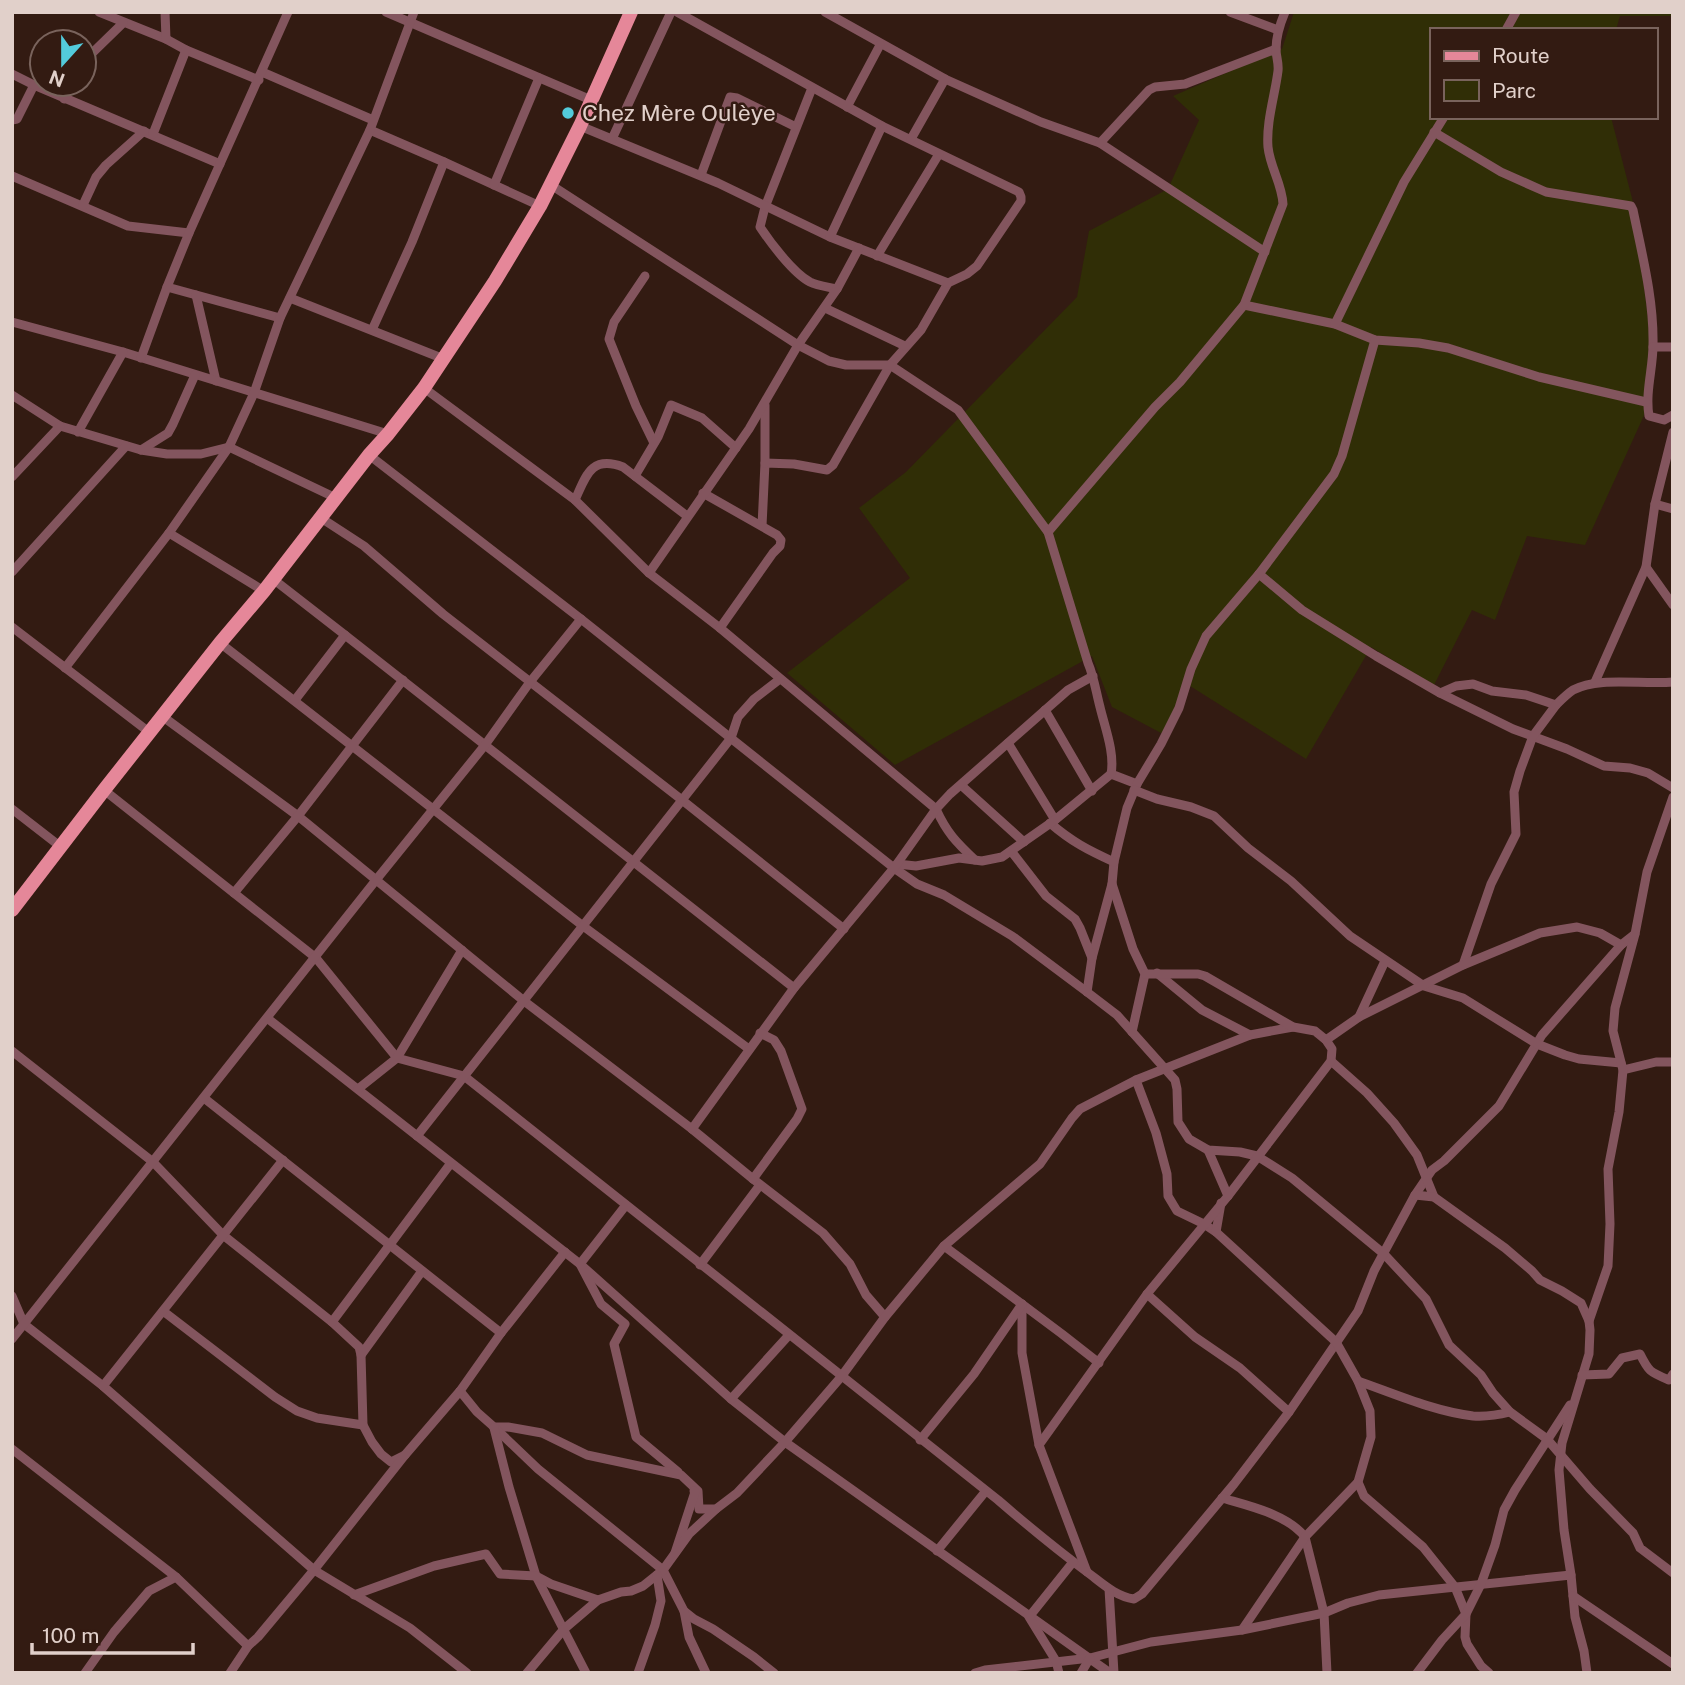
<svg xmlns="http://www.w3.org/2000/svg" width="1685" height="1685" viewBox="0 0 1685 1685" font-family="'Public Sans',sans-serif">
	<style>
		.green { fill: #302e06 }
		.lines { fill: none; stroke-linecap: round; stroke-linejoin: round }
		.minor { stroke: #83555e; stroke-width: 9 }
		.primary { stroke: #e58799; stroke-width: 14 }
		.poi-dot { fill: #53cbdb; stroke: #331b12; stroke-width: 2.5 }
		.labels { text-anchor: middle; stroke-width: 5; stroke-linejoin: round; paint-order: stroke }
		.poi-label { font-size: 23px; fill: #e1d0ca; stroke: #331b12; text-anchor: start }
	</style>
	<rect width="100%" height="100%" fill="#331b12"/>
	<polygon class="green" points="1294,12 1673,12 1673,16 1620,16 1616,30 1431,30 1431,117 1611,117 1634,206 1652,352 1646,411 1585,545 1527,536 1495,620 1472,610 1434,685 1371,647 1306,759 1190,686 1163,734 1112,707 1092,656 895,765 787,673 910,578 859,508 906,472 1077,297 1089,231 1168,189 1199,120 1173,96 1282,49"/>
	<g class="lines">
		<g class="minor">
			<polyline points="99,12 166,39 186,50 259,80"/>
			<polyline points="165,12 166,39"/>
			<polyline points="386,12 591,100"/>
			<polyline points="677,12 882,126 1019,192 1021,197 1021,201 977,266 967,274 948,283 921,330 890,365 833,465 827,470 794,464 765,463 762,526"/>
			<polyline points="825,12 945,79 1041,122 1100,143 1265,252"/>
			<polyline points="1230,12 1278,30"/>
			<polyline points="1506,30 1516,12"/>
			<polyline points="84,61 123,23"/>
			<polyline points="262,72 373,120"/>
			<polyline points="12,74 34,85 17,119 12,120"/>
			<polyline points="34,85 220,164"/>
			<path d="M812,88L765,207L760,227C770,242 793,273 810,282C818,286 829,287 837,289"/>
			<polyline points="64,99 71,84"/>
			<polyline points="847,107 880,45"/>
			<polyline points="580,126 718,183 830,237 948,283"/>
			<polyline points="370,130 444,162 540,206"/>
			<path d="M1434,132L1501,172L1546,192L1631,206L1633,210C1642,254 1654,300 1653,345C1653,369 1645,392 1649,416L1664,420L1673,415"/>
			<polyline points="153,134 186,50"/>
			<polyline points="612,139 671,12"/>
			<polyline points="911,139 945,79"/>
			<polyline points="1100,143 1149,90 1155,87 1185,84 1276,49"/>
			<polyline points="701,175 730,97 737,98 796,127"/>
			<polyline points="12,176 128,226 189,233"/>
			<polyline points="494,185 539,78"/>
			<path d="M551,185L798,345L829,361L846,365H890L958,410L1048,532L1088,663C1094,677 1096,692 1100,707C1105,728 1115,753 1111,774L1137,784L1127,808L1114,862L1112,884L1092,958L1087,992"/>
			<polyline points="83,205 96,177 106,165 144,131"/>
			<polyline points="830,237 882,126"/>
			<polyline points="877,256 939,154"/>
			<polyline points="645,276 614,322 609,339 636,406 654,443"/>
			<polyline points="167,287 280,318"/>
			<polyline points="196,295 216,381"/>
			<polyline points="290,298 444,359"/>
			<polyline points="1244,305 1335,324 1375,340 1419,343 1448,348 1539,377 1646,402"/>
			<polyline points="825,308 905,346"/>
			<polyline points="12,322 123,352 388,434"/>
			<polyline points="1335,324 1404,182 1444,117"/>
			<polyline points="372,330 412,242 444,162"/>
			<polyline points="1653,347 1673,347"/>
			<polyline points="141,358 167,287 189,233 288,12"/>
			<path d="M424,388L575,500L649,573L720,628L936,809C947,833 956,842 975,860"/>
			<polyline points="12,395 60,426 141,450 167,454 201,454 229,447 336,498"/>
			<polyline points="765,405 765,463"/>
			<polyline points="78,432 123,352"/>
			<polyline points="141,450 168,433 173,424 195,375"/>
			<polyline points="369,455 581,619 894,868 917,884 944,895 1012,936 1087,992 1117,1015 1175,1080 1177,1089 1178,1122 1189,1139 1208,1150 1240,1152 1257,1156 1292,1178 1384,1254 1426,1299 1449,1345 1481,1375 1493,1393 1510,1412 1547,1439 1590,1489 1633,1533 1640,1548 1673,1573"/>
			<polyline points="635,476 658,437 671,405 702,418 736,448"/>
			<polyline points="12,477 60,426"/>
			<polyline points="703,493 777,535 781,540 780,546 773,553 720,628"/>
			<path d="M575,500C586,476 591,455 623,467L687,516"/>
			<polyline points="1655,504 1673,509"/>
			<polyline points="321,518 364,546 443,614 682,800 844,929"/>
			<path d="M1048,532L1155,407L1180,382L1244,305L1283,204C1282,184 1270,167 1268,147C1266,122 1275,95 1278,71C1279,63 1276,57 1276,49C1276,36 1280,24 1285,12"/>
			<polyline points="169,533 264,591"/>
			<polyline points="1646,567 1673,605"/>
			<polyline points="12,572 126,446"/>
			<polyline points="649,573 749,429 798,345 837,289 859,248"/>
			<polyline points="1259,574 1302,610 1376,656 1440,693 1513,729 1567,749 1604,766 1630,768 1648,773 1673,788"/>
			<polyline points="273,579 345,635 794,988"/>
			<polyline points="12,627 149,732"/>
			<polyline points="220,643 583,926 749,1049"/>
			<polyline points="65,668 169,533 229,447 254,393 280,318 370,130 414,12"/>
			<polyline points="1595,682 1646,567 1655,504 1673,432"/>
			<path d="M1440,693L1456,686L1473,684L1492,691L1526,695L1556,705C1561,700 1567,694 1573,690C1599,676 1642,685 1673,682"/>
			<polyline points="295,700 345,635"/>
			<polyline points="1045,710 1092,791"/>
			<polyline points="162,716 298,816 524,1001 692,1129 753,1179 823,1233 850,1264 866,1295 885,1317"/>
			<polyline points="1008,743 1055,820"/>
			<polyline points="1137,784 1161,744 1179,708 1191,669 1206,636 1259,574 1334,474 1342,456 1375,340"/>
			<polyline points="962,786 1024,842"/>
			<path d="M104,790L316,958L397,1058L464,1076L998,1500C1027,1525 1056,1549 1087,1572C1102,1583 1115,1596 1134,1599L1142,1594L1234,1484L1289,1412L1358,1311L1374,1271L1415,1195L1432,1170L1444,1161L1499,1106L1542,1035L1621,945L1635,934"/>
			<polyline points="1134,790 1157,799 1191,807 1214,816 1248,848 1291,881 1350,936 1424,986 1463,998 1537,1044 1565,1055 1579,1059 1621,1063"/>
			<polyline points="12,809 61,847"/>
			<path d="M1050,823C1072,842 1088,850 1114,862"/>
			<polyline points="1011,851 1046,896 1075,919 1080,928 1092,958"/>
			<polyline points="897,864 916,866 959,858 982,861 1002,857 1055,820 1111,774"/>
			<polyline points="1112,884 1133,949 1145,974 1132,1032"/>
			<polyline points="234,893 298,816 403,680"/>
			<polyline points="1463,965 1491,884 1516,834 1514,792 1520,771 1533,736 1556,705"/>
			<polyline points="1157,973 1202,1010 1250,1035"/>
			<polyline points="1359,1017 1385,961"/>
			<polyline points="267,1018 580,1264 731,1399 785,1442 1110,1673"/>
			<polyline points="1326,1040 1359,1017 1463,965 1540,933 1577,927 1600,933 1621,945"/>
			<polyline points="12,1051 153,1162 223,1235 332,1322 359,1347 361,1355 363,1425 372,1442 381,1454 391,1462 405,1455"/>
			<polyline points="1331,1061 1367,1093 1394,1123 1417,1155 1434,1197"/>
			<polyline points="1623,1070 1656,1062 1673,1062"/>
			<polyline points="1136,1080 1156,1133 1167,1174 1168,1196 1177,1211 1204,1224 1216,1232 1336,1342 1358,1381 1370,1411 1371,1437 1358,1482 1364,1496 1423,1547 1455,1587 1466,1614 1465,1637 1467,1644 1481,1666 1489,1673"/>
			<polyline points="358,1089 397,1058 462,950"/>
			<polyline points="204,1098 501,1333"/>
			<polyline points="692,1129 794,988 894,868 936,809 950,794 1068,690 1093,676"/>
			<polyline points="417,1136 731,738 738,717 754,699 780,679"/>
			<polyline points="1208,1150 1228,1196"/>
			<polyline points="753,1179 797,1119 802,1109 781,1051 774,1040 760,1033"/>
			<polyline points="1415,1195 1434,1197 1505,1248 1532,1271 1540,1280 1562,1291 1581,1303 1589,1321 1590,1330 1589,1354 1562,1443 1559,1470 1564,1530 1571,1575 1575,1617 1584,1651 1587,1673"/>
			<polyline points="626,1205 580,1264 601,1304 625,1324 614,1344 636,1437 678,1472"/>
			<polyline points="1216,1232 1221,1203"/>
			<polyline points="944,1246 1062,1334 1099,1363"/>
			<polyline points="700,1265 760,1185"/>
			<polyline points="1147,1294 1195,1337 1240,1368 1289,1412"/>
			<polyline points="12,1296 24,1324 103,1386 314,1570 410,1628 467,1673"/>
			<polyline points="1022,1304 1022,1353 1039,1445 1087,1572"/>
			<polyline points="163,1311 275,1397 297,1411 317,1418 363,1425"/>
			<polyline points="1589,1321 1608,1266 1610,1224 1608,1169 1619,1112 1623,1070 1613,1031 1615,1008 1635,934 1647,872 1673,797"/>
			<polyline points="332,1322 451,1163"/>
			<polyline points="12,1339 376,880 485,745 530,682 581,619"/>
			<polyline points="361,1355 422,1271"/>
			<path d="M1582,1375L1609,1374L1622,1358L1640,1354C1649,1372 1650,1372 1669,1380L1673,1374"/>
			<path d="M1358,1381C1395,1394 1433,1411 1473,1416C1485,1417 1498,1415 1510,1412"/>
			<polyline points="103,1386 283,1160"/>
			<polyline points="460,1391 477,1412 494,1427 508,1427 542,1433 587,1455 681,1475 698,1491 699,1509 716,1509 737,1493 785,1442 841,1377 885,1317 944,1246 1040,1164 1072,1118 1080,1109 1136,1080 1250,1035 1293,1027"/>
			<polyline points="731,1399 789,1335"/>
			<polyline points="494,1427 538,1469 663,1570 684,1611 694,1619 713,1629 754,1657 774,1673"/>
			<polyline points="494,1428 509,1487 536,1576 586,1673"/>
			<polyline points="920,1440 974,1374 1022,1304"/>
			<polyline points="1039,1445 1147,1294 1228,1196 1331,1061 1332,1049 1326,1040 1315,1031 1293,1027 1205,976 1198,974 1145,974"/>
			<polyline points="12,1449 176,1577 248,1646"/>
			<path d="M1222,1498C1249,1506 1287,1514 1305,1537L1324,1613L1327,1673"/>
			<polyline points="937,1551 985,1492"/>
			<polyline points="675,1553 695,1492 694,1491"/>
			<polyline points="1109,1589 1114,1673"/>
			<polyline points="354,1595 434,1566 486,1554 500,1574 536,1576 551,1584 598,1600"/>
			<polyline points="1573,1596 1673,1664"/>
			<polyline points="684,1611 689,1637 706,1673"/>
			<polyline points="1242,1630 1305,1537 1358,1482"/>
			<polyline points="85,1673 114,1632 149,1591 176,1577"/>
			<polyline points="230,1673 248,1646 258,1637 314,1570 405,1455 460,1391 501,1333 565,1252"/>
			<polyline points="527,1673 564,1629 598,1600 621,1592 631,1591 643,1586 663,1570 689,1534 716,1509"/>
			<polyline points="638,1673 655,1625 661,1601 657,1575"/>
			<polyline points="975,1673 985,1670 1090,1658 1151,1642 1242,1630 1324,1613 1348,1603 1379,1595 1571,1575"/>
			<polyline points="1059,1673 1056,1661 1029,1617 1073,1562"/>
			<polyline points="1081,1673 1090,1658"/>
			<polyline points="1417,1673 1442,1640 1466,1614 1481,1584 1495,1545 1504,1510 1515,1490 1570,1405"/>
		</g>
		<polyline class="primary" points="12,910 104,790 220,643 264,591 369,455 388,434 424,388 495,281 540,206 580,126 631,12"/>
	</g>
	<circle class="poi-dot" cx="568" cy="113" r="7"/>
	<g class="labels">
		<g class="poi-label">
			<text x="582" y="121">Chez Mère Oulèye</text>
		</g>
	</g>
	<rect width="1685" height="1685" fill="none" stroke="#e1d0ca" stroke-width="28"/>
	<rect x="1430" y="28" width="228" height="91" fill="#331b12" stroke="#79635c" stroke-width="2"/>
	<rect x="1444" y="51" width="35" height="10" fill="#e58799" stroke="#79635c" stroke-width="2"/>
	<text x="1492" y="63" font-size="21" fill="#e1d0ca">Route</text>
	<rect x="1444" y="80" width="35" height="21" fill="#302e06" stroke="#79635c" stroke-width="2"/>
	<text x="1492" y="98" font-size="21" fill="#e1d0ca">Parc</text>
	<g transform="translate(63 63) rotate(201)"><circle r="33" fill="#331b12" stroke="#79635c" stroke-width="2"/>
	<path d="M0-5L12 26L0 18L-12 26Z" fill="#53cbdb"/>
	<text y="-10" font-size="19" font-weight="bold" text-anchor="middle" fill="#e1d0ca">N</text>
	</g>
	<path d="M32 1643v10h161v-10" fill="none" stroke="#e1d0ca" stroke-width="3.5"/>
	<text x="42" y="1643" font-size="21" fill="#e1d0ca" stroke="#331b12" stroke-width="5" paint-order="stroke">100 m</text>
</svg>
